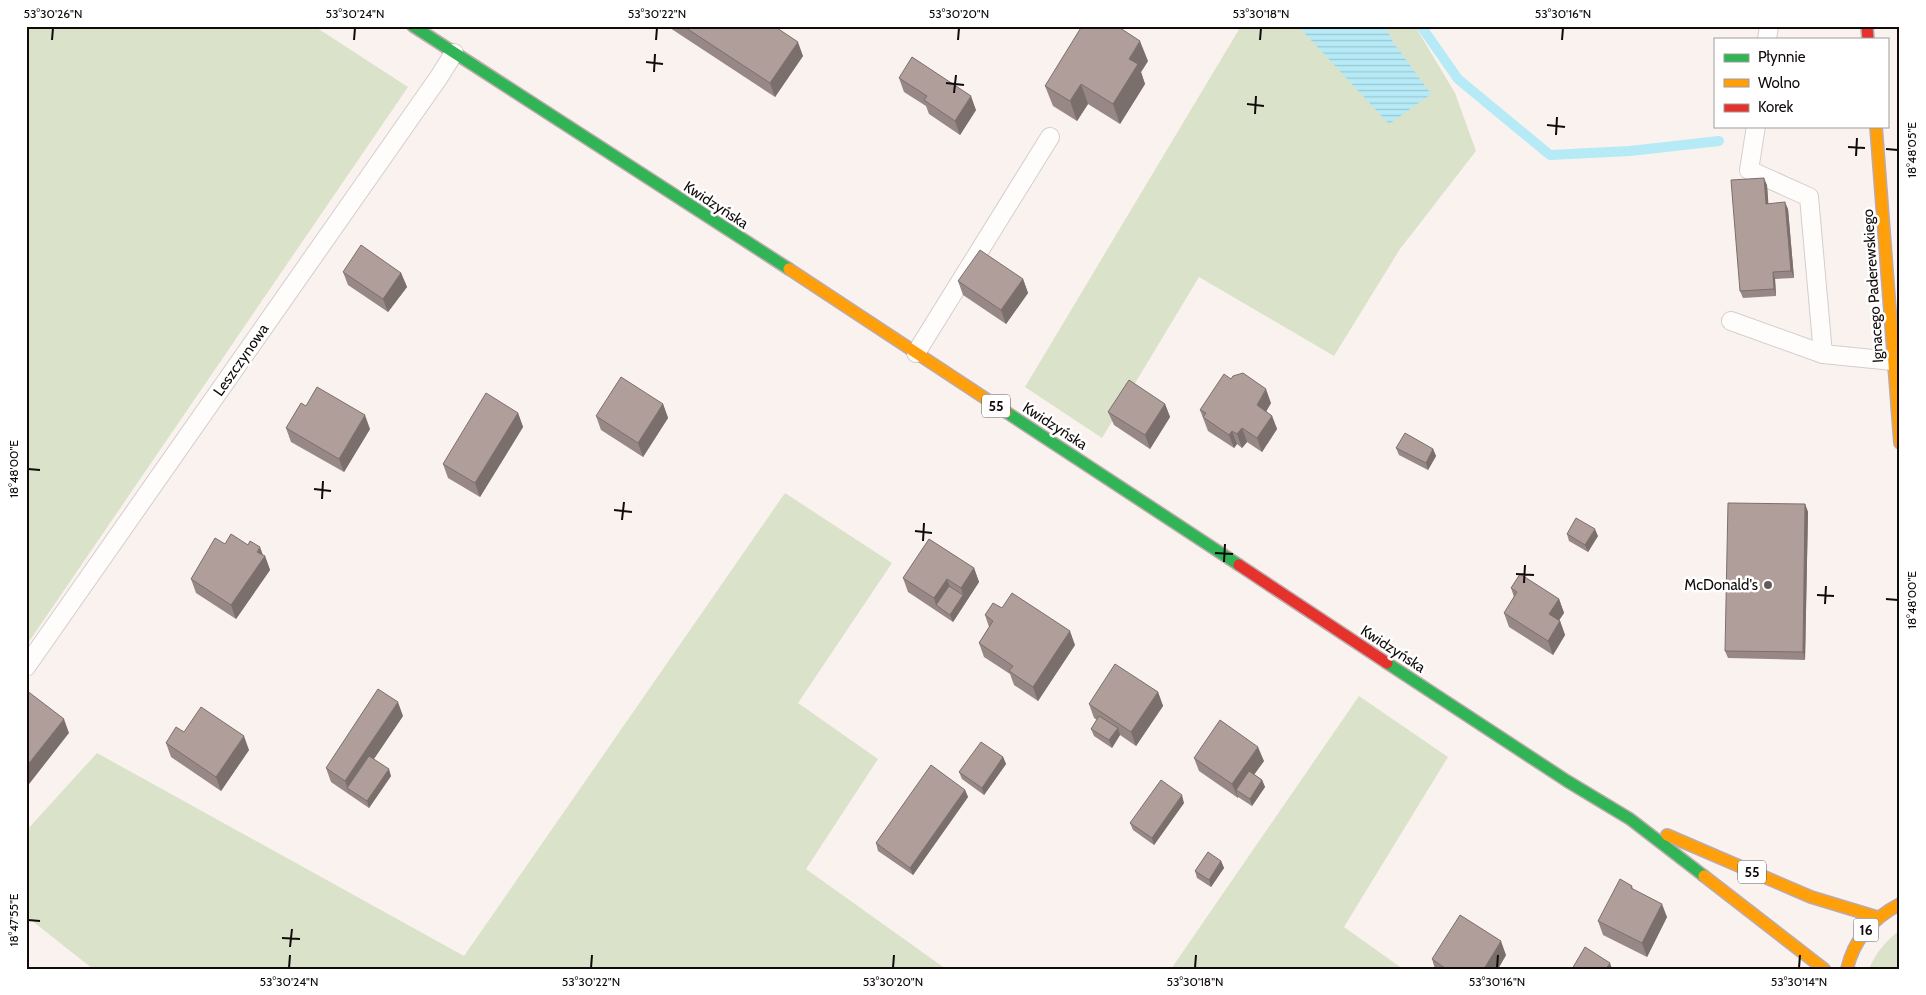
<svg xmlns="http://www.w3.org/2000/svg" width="1926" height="995" viewBox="0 0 1926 995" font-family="Cabin,sans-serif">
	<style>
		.green { fill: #dae3c9 }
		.water { fill: url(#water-rules) }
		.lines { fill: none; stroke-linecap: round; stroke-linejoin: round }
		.stream { stroke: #b5eaf6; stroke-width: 10 }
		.lane-casing { stroke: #d4cecb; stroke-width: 20 }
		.fast-casing { stroke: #bcaaac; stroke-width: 14 }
		.slow-casing { stroke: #bcaaac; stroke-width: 14 }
		.jam-casing { stroke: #bcaaac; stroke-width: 14 }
		.lane { stroke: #fefdfc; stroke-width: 18 }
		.fast { stroke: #30b455; stroke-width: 11 }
		.slow { stroke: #ff9f0a; stroke-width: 11 }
		.jam { stroke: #e5322d; stroke-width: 11 }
		.wall { fill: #978885 }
		.shaded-wall { fill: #7b6f6c }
		.building { fill: #b09e9b; stroke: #7b6f6c }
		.ticks { fill: none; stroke: #100b0a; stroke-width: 2 }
		.poi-dot { fill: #625c5a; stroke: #fff; stroke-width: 2 }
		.labels { text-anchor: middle; stroke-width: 5; stroke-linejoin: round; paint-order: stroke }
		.shield { fill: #fff; stroke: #585454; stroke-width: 1 }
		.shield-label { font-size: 14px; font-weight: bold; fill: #100b0a }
		.street-label { font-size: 15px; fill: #100b0a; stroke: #fff }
		.poi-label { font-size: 15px; fill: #100b0a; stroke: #fff; text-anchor: end }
		.neatline { fill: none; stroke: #100b0a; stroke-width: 2 }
		.ticks-label { font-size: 12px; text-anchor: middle; fill: #100b0a }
	</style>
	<defs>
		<pattern id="water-rules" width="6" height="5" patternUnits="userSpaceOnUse" patternTransform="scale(1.25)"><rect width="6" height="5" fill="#b5eaf6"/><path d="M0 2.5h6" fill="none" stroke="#9bc7d2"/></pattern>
	</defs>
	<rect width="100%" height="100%" fill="#faf2ee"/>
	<g class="green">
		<polygon points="26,26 314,26 408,87 26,646"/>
		<polygon points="1241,26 1415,26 1455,93 1476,151 1400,249 1334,356 1199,277 1102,438 1025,387"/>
		<polygon points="785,493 892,563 798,703 878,759 806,869 946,969 93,969 26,916 26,831 97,753 464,956"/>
		<polygon points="1359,696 1448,757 1344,927 1403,969 1171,969"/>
		<path d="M1900,930V969H1869C1876,952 1886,941 1900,930Z"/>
	</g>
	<polygon class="water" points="1298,26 1385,26 1393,42 1431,94 1389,124"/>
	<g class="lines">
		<polyline class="stream" points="1421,26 1458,79 1550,155 1630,151 1719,141"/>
		<g class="lane-casing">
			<g id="lane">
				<polyline points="1767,39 1769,26"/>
				<polyline points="1756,126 1749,170 1809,197 1823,354 1893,361"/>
				<polyline points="1731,321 1823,354"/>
				<polyline points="916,353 1050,137"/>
				<polyline points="26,667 439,77 454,53"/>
			</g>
		</g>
		<g class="fast-casing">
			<g id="fast">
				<polyline points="413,26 789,269"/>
				<polyline points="1006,412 1239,565"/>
				<polyline points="1387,663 1567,781 1630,819 1704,876"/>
			</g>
		</g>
		<g class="slow-casing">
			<g id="slow">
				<polyline points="1876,126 1900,443"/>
				<polyline points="789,269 1006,412"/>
				<polyline points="1667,835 1811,897 1877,917"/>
				<polyline points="1704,876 1824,969"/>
				<path d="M1847,969C1854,939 1873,918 1900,904"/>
			</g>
		</g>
		<g class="jam-casing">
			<g id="jam">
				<polyline points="1867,26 1868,39"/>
				<polyline points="1239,565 1387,663"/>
			</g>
		</g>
		<use href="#lane" class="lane"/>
		<use href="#fast" class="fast"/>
		<use href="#slow" class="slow"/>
		<use href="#jam" class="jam"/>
	</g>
	<g class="wall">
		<polygon points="667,26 774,26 803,56 775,97"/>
		<polygon points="1148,61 1141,72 1145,84 1120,124 1088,104 1077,121 1053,106 1045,86"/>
		<polygon points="899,78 976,110 960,135 929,114 926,106 904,92"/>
		<polygon points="1767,185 1768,204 1788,209 1794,278 1775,279 1776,296 1743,298 1740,291"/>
		<polygon points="343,272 401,273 407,287 388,312 348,285"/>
		<polygon points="1023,279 1028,293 1006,324 963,295 958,281"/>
		<polygon points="1271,403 1266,411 1272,416 1277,429 1262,452 1247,442 1242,448 1237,444 1234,448 1208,431 1200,410"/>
		<polygon points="663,404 668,418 643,457 601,430 596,416"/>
		<polygon points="1165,404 1170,417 1150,449 1114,425 1108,412"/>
		<polygon points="306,406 370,429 344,472 291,442 286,428"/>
		<polygon points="518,413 523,427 480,497 448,478 443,464"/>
		<polygon points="1396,448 1433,449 1436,456 1428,470 1399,455"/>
		<polygon points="1805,504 1808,512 1805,660 1728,658 1725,651"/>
		<polygon points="1567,534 1598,536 1588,552 1569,541"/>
		<polygon points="263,555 265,556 270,570 236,619 196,593 191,579"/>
		<polygon points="974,568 979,582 953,622 908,592 903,578"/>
		<polygon points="1511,588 1559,599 1564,613 1559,620 1560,621 1565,635 1553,655 1509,627 1504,613 1514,597"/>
		<polygon points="1002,608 1075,645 1038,701 1014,685 1010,674 984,657 979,643 989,627 985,615"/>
		<polygon points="1158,692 1163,706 1136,746 1120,735 1112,748 1094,736 1091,729 1097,720 1094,718 1089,704"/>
		<polygon points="403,716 374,759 391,776 369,808 331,782 326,768"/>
		<polygon points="184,732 249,750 221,791 171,757 166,743"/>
		<polygon points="1003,757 1006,764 984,795 962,779 959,772"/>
		<polygon points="1194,758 1264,761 1254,774 1262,780 1265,787 1252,806 1238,797 1238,798 1199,771"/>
		<polygon points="965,790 968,797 913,875 878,851 876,843"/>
		<polygon points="1184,803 1154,845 1133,830 1130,823"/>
		<polygon points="1221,861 1224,868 1211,887 1197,878 1195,871"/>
		<polygon points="1632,886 1633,889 1667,917 1647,957 1603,935 1598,921"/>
		<polygon points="1506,955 1498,969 1435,969 1432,959"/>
	</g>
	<g class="shaded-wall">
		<polygon points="1140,41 1148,61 1141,72 1145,84 1120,124 1113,104 1129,59"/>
		<polygon points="798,42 803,56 775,97 770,83"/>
		<polygon points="1081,84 1088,104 1077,121 1070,101"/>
		<polygon points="971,96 976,110 960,135 955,121"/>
		<polygon points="1764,178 1767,185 1769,211 1766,204"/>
		<polygon points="1785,202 1788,209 1794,278 1791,271"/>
		<polygon points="1773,272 1775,279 1776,296 1774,289"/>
		<polygon points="401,273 407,287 388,312 383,299"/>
		<polygon points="1023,279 1028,293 1006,324 1001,310"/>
		<polygon points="1266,389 1271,403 1262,419 1257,405"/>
		<polygon points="663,404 668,418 643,457 638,443"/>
		<polygon points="1165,404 1170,417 1150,449 1145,435"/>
		<polygon points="518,413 523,427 480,497 475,483"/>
		<polygon points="365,415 370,429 344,472 339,459"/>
		<polygon points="1272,416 1277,429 1262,452 1257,438"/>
		<polygon points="1242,428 1247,442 1242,448 1237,434"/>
		<polygon points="1232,431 1237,444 1234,448 1229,435"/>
		<polygon points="1433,449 1436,456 1428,470 1426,463"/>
		<polygon points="1805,504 1808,512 1805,660 1803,652"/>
		<polygon points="1595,529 1598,536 1588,552 1585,545"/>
		<polygon points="260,547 264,558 265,556 270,570 236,619 231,605"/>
		<polygon points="974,568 979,582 953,622 950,615 963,595 961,588"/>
		<polygon points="947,579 952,593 936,605 934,598"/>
		<polygon points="1559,599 1564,613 1554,628 1549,614"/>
		<polygon points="1560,621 1565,635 1553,655 1548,641"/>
		<polygon points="1070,631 1075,645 1038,701 1033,687"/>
		<polygon points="1158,692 1163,706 1136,746 1131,732"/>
		<polygon points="398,702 403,716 352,791 347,788 350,795 345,781"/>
		<polygon points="64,719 69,733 26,788 26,767"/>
		<polygon points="1118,728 1120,735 1112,748 1109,740"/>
		<polygon points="244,736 249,750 221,791 216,777"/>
		<polygon points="1258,747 1264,761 1241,793 1236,790 1238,797 1238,798 1232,784"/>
		<polygon points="1003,757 1006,764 984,795 982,788"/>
		<polygon points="389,769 391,776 369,808 367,801"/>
		<polygon points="1262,780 1265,787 1252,806 1250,799"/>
		<polygon points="965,790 968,797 913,875 910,868"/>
		<polygon points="1182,795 1184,803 1154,845 1152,838"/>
		<polygon points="1221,861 1224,868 1211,887 1209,880"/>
		<polygon points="1662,904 1667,917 1647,957 1642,943"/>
		<polygon points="1501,941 1506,955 1498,969 1484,969"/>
		<polygon points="1610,963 1612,969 1606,969"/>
	</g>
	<g class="building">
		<polygon points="683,26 774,26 798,42 770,83"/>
		<polygon points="1082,26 1117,26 1140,41 1129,59 1138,64 1113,104 1081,84 1070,101 1045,86"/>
		<polygon points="912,57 971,96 955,121 924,100 927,96 899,78"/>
		<polygon points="1764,178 1766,204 1785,202 1791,271 1773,272 1774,289 1740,291 1731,180"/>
		<polygon points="361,245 401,273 383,299 343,272"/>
		<polygon points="980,250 1023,279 1001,310 958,281"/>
		<polygon points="1243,373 1266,389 1257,405 1272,416 1257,438 1242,428 1237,434 1232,431 1229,435 1203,417 1206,413 1200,410 1224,374 1231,379 1233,376"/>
		<polygon points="621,377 663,404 638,443 596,416"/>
		<polygon points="1129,380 1165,404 1145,435 1108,412"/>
		<polygon points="317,387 365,415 339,459 286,428 301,403 306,406"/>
		<polygon points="486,393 518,413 475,483 443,464"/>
		<polygon points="1405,433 1433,449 1426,463 1396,448"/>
		<polygon points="1728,503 1805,504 1803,652 1725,651"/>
		<polygon points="1576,518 1595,529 1585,545 1567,534"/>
		<polygon points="231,534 248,545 250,541 260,547 257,552 265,556 231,605 191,579 215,538 225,544"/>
		<polygon points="929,539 974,568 961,588 947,579 934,598 903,578"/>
		<polygon points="1520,574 1559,599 1549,614 1560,621 1548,641 1504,613 1517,592 1511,588"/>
		<polygon points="949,586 963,595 950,615 936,605"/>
		<polygon points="1012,593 1070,631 1033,687 1009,671 1013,666 979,643 993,621 985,615 993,603 1002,608"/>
		<polygon points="1115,664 1158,692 1131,732 1089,704"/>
		<polygon points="378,689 398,702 345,781 326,768"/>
		<polygon points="26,690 64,719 26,767"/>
		<polygon points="201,707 244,736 216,777 166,743 176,727 184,732"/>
		<polygon points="1099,716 1118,728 1109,740 1091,729"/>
		<polygon points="1220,720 1258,747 1232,784 1194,758"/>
		<polygon points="981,742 1003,757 982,788 959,772"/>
		<polygon points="369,756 389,769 367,801 347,788"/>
		<polygon points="931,765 965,790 910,868 876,843"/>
		<polygon points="1249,771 1262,780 1250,799 1236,790"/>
		<polygon points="1161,780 1182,795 1152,838 1130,823"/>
		<polygon points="1208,852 1221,861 1209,880 1195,871"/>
		<polygon points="1620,879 1632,886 1631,888 1662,904 1642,943 1598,921"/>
		<polygon points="1460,915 1501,941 1484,969 1446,969 1432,959"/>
		<polygon points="1585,947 1610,963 1606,969 1572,969"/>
	</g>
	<path class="ticks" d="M52,40L53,28M354,40L355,28M656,40L657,28M958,40L959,28M1260,40L1261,28M1562,40L1563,28M646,62L663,64M654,72L655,54M946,83L964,85M954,93L956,75M1247,104L1264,106M1255,114L1256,96M1547,125L1565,127M1556,135L1557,117M1848,147L1865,148M1886,149L1898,150M1856,156L1857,138M28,469L40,470M314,489L331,491M322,499L323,481M614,510L632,512M622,520L624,502M915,531L932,533M923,541L924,523M1215,553L1233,554M1224,562L1225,544M1516,574L1534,575M1524,583L1525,565M1817,595L1834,596M1886,599L1898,600M1825,604L1826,586M28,920L40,921M282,938L300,939M290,947L292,929M289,968L290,955M591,968L592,955M893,968L894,955M1195,968L1196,955M1497,968L1498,955M1799,968L1800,955"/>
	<circle class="poi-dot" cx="1768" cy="585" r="5"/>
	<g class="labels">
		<g class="shield">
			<rect x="982" y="394.5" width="28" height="23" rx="4"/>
			<rect x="1738" y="860.5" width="28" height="23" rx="4"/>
			<rect x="1853.5" y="918.5" width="25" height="23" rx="4"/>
		</g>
		<g class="shield-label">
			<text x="996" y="411">55</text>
			<text x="1752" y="877">55</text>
			<text x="1866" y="935">16</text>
		</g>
		<g class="street-label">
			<text transform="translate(716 205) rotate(33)" y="5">Kwidzyńska</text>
			<text transform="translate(1873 286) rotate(-94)" y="5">Ignacego Paderewskiego</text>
			<text transform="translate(241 360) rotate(-55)" y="5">Leszczynowa</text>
			<text transform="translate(1055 426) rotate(33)" y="5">Kwidzyńska</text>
			<text transform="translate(1393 649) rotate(33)" y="5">Kwidzyńska</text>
		</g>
		<g class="poi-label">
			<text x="1758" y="590">McDonald's</text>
		</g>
	</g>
	<rect width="1926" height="995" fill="none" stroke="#ffffff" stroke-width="55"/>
	<rect x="1714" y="38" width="175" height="90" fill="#ffffff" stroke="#9f9d9d"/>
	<rect x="1724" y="54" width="25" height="8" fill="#30b455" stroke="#9f9d9d"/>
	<text x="1758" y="62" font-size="15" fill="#100b0a">Płynnie</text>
	<rect x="1724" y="79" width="25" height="8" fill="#ff9f0a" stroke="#9f9d9d"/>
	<text x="1758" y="88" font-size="15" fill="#100b0a">Wolno</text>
	<rect x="1724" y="104" width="25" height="8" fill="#e5322d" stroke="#9f9d9d"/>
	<text x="1758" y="112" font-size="15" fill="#100b0a">Korek</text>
	<rect x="28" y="28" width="1870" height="940" class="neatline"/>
	<g class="ticks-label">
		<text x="53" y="18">53°30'26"N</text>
		<text x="355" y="18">53°30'24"N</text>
		<text x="657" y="18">53°30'22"N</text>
		<text x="959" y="18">53°30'20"N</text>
		<text x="1261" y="18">53°30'18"N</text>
		<text x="1563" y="18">53°30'16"N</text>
		<text transform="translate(1912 150) rotate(-90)" y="4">18°48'05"E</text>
		<text transform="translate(14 469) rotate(-90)" y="4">18°48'00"E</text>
		<text transform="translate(1912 600) rotate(-90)" y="4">18°48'00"E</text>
		<text transform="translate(14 920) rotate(-90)" y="4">18°47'55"E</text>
		<text x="289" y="986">53°30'24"N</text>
		<text x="591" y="986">53°30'22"N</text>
		<text x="893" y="986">53°30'20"N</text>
		<text x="1195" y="986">53°30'18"N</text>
		<text x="1497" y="986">53°30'16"N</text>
		<text x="1799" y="986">53°30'14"N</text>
	</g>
</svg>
